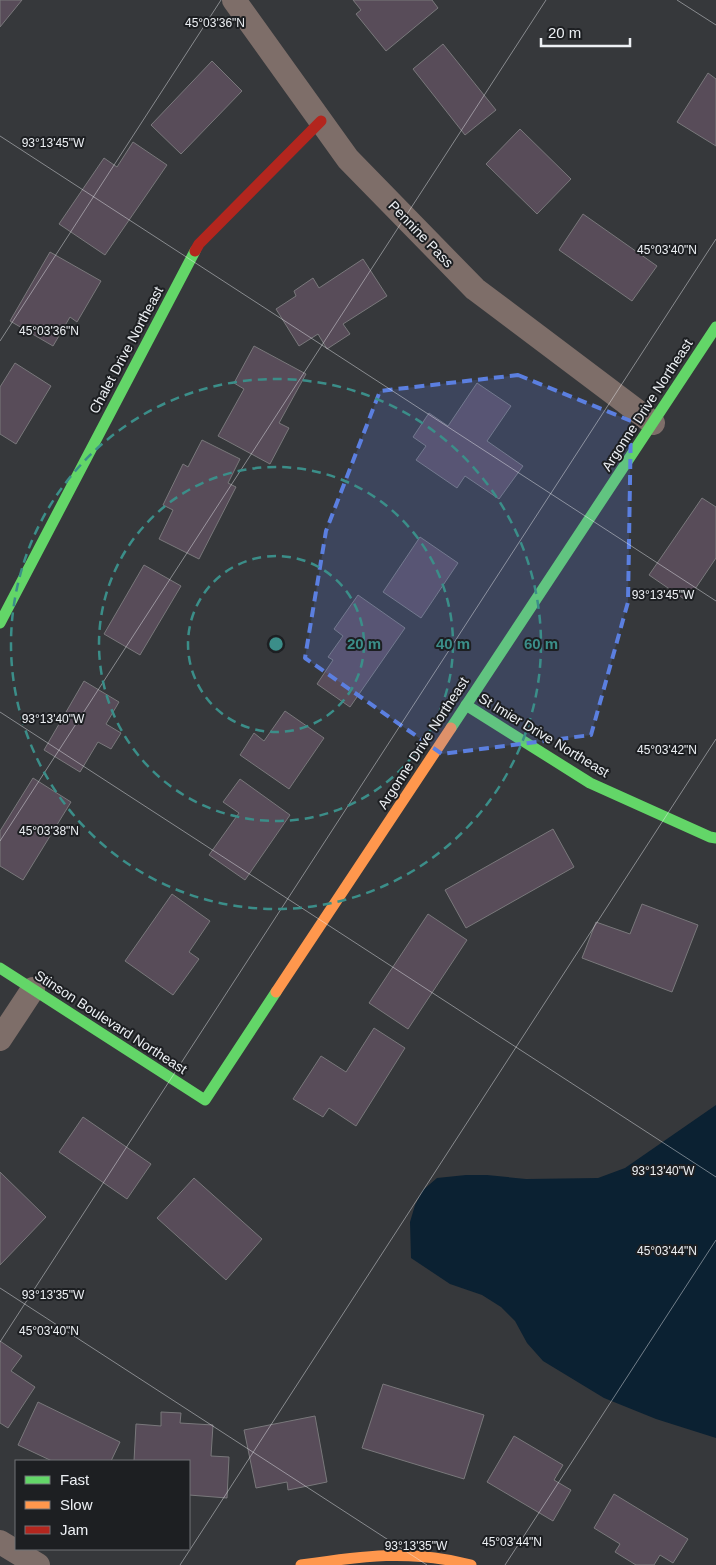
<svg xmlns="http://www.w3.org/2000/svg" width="716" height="1565" viewBox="0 0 716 1565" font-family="Arial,sans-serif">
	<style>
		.water { fill: #0b2132 }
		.building { fill: #584c59; stroke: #79787b }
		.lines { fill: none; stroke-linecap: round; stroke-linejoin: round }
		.street { stroke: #7e6e69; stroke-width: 24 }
		.fast { stroke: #63d668; stroke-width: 11 }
		.slow { stroke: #ff974d; stroke-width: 11 }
		.jam { stroke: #b3261e; stroke-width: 11 }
		.marked { fill: #5b7fe0; fill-opacity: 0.2; stroke: #5b7fe0; stroke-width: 4; stroke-dasharray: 10 6; stroke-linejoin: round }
		.ticks { fill: none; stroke: #edf0f4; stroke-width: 1; stroke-opacity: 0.45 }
		.ring { fill: none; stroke: #3b8e89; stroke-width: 2.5; stroke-dasharray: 9 6 }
		.labels { text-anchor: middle; stroke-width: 4; stroke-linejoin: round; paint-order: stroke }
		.street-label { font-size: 14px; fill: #edf0f4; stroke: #1d1f22 }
		.ticks-label { font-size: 12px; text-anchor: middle; fill: #edf0f4; stroke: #1d1f22; stroke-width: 4; stroke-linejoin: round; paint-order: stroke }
		.centre { fill: #3b8e89; stroke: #1d1f22; stroke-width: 2.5 }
		.ring-label { font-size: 15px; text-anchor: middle; font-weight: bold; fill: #3b8e89; stroke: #1d1f22; stroke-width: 4; stroke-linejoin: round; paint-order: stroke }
	</style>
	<rect width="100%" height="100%" fill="#36383b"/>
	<polygon class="water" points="716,1105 716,1438 656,1419 604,1398 543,1361 527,1343 515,1321 501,1307 482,1295 450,1284 411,1258 410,1222 415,1205 423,1190 437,1178 466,1175 487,1175 526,1179 598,1178 625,1168"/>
	<g class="building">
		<polygon points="0,0 22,0 0,27"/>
		<polygon points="353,0 432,0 438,8 386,51 356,14 361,10"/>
		<polygon points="443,44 496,110 465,135 413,69"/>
		<polygon points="212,61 242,91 181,154 151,125"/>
		<polygon points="708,73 716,79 716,146 677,122"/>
		<polygon points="520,129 571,179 537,214 486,164"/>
		<polygon points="133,142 167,165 105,255 59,224 104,158 117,167"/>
		<polygon points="583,214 657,266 632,301 559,250"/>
		<polygon points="50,252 101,281 77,322 70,317 53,346 10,321"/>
		<polygon points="363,259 387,296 343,324 350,334 327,349 318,334 299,346 276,309 296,296 294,291 313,278 319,288"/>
		<polygon points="254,346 306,374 279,423 289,428 270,464 218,436 244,389 234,383"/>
		<polygon points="15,363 51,386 16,444 0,434 0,387"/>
		<polygon points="477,383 511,406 487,441 523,466 499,499 465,476 457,488 416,460 426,446 413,437 429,413 448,426"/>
		<polygon points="202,440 240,459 228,483 236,487 199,559 159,539 173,510 163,505 183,464 188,467"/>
		<polygon points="702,498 716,507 716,558 687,601 649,575"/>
		<polygon points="420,537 458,563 421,618 383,592"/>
		<polygon points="144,565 181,586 140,655 104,634"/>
		<polygon points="358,595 405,628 350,707 317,684 333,660 328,657 343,636 334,629"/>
		<polygon points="84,681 119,702 106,724 121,733 111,749 98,742 80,772 44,750"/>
		<polygon points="285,711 324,738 289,789 240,755 254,733 264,741"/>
		<polygon points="33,778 71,802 23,880 0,866 0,831"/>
		<polygon points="240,779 290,815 245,880 209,855 239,813 223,802"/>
		<polygon points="553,829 574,867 466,928 445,890"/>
		<polygon points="172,894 210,921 189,952 199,959 173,995 125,961"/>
		<polygon points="642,904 698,925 672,992 582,958 596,922 630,934"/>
		<polygon points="428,914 467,940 408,1029 369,1003"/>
		<polygon points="374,1028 405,1048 356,1126 329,1108 323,1117 293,1099 321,1056 346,1072"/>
		<polygon points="83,1117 151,1164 127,1199 59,1152"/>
		<polygon points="0,1172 46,1217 0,1265"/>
		<polygon points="194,1178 262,1239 226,1280 157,1218"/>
		<polygon points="0,1341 22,1356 11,1371 35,1387 8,1428 0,1423"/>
		<polygon points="383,1384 484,1415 464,1479 362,1448"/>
		<polygon points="38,1402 120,1442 111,1461 52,1461 18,1445"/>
		<polygon points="161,1412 181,1413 180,1423 213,1425 211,1456 229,1457 227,1498 189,1495 189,1461 134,1461 136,1424 161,1426"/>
		<polygon points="315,1416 327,1482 288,1490 287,1482 256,1488 244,1430"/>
		<polygon points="514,1436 563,1465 554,1480 571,1490 553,1521 487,1482"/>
		<polygon points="614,1494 688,1539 673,1563 660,1555 654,1565 636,1565 615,1552 620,1544 594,1528"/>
	</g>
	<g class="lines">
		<g class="street">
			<polyline points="234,0 348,159 475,289 653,423"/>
			<polyline points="0,1039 33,989"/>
			<polyline points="0,1542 38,1565"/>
		</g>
		<g class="fast">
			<polyline points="0,623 195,251"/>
			<polyline points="466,705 590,783 710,837 716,838"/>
			<polyline points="451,728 716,327"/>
			<polyline points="0,968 205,1100 276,992"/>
		</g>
		<g class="slow">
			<polyline points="276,992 451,728"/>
			<path d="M301,1565C361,1556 411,1549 471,1565"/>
		</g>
		<polyline class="jam" points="195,251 199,244 321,121"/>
	</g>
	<path class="marked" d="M518,375L631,421L628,602L591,735L442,754L305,658L326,531L380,391Z"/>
	<path class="ticks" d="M677,0L716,25M0,136L716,601M0,341L221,0M0,712L716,1177M0,841L546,0M0,1288L427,1565M0,1342L716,239M180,1565L716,739M505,1565L716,1240"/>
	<g class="ring">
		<circle cx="276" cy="644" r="88"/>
		<circle cx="276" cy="644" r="177"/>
		<circle cx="276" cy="644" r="265"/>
	</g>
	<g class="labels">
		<g class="street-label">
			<text transform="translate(421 234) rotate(46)" y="5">Pennine Pass</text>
			<text transform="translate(126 350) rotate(-62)" y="5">Chalet Drive Northeast</text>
			<text transform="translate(647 405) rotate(-57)" y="5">Argonne Drive Northeast</text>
			<text transform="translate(544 735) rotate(31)" y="5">St Imier Drive Northeast</text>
			<text transform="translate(423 743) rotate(-57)" y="5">Argonne Drive Northeast</text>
			<text transform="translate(111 1022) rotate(33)" y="5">Stinson Boulevard Northeast</text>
		</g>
	</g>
	<g class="ticks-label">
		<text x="215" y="27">45°03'36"N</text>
		<text x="53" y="147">93°13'45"W</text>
		<text x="667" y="254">45°03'40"N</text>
		<text x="49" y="335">45°03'36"N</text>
		<text x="663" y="599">93°13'45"W</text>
		<text x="53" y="723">93°13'40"W</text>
		<text x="667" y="754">45°03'42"N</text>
		<text x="49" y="835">45°03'38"N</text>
		<text x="663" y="1175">93°13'40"W</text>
		<text x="667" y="1255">45°03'44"N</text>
		<text x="53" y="1299">93°13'35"W</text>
		<text x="49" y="1335">45°03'40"N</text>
		<text x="512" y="1546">45°03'44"N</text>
		<text x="416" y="1550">93°13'35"W</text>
	</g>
	<circle cx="276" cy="644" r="8" class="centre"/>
	<g class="ring-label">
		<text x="364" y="649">20 m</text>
		<text x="453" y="649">40 m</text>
		<text x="541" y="649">60 m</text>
	</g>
	<rect x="15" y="1460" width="175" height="90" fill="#1d1f22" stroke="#707376"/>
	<rect x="25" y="1476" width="25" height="8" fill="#63d668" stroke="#707376"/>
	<text x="60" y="1485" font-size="15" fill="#edf0f4">Fast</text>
	<rect x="25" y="1501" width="25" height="8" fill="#ff974d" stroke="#707376"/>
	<text x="60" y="1510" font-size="15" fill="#edf0f4">Slow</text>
	<rect x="25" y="1526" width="25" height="8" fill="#b3261e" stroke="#707376"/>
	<text x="60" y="1535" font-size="15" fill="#edf0f4">Jam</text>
	<path d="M541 38v8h89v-8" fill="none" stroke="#edf0f4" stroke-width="2.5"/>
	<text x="548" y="38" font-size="15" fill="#edf0f4" stroke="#1d1f22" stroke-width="4" paint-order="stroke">20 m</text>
</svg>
